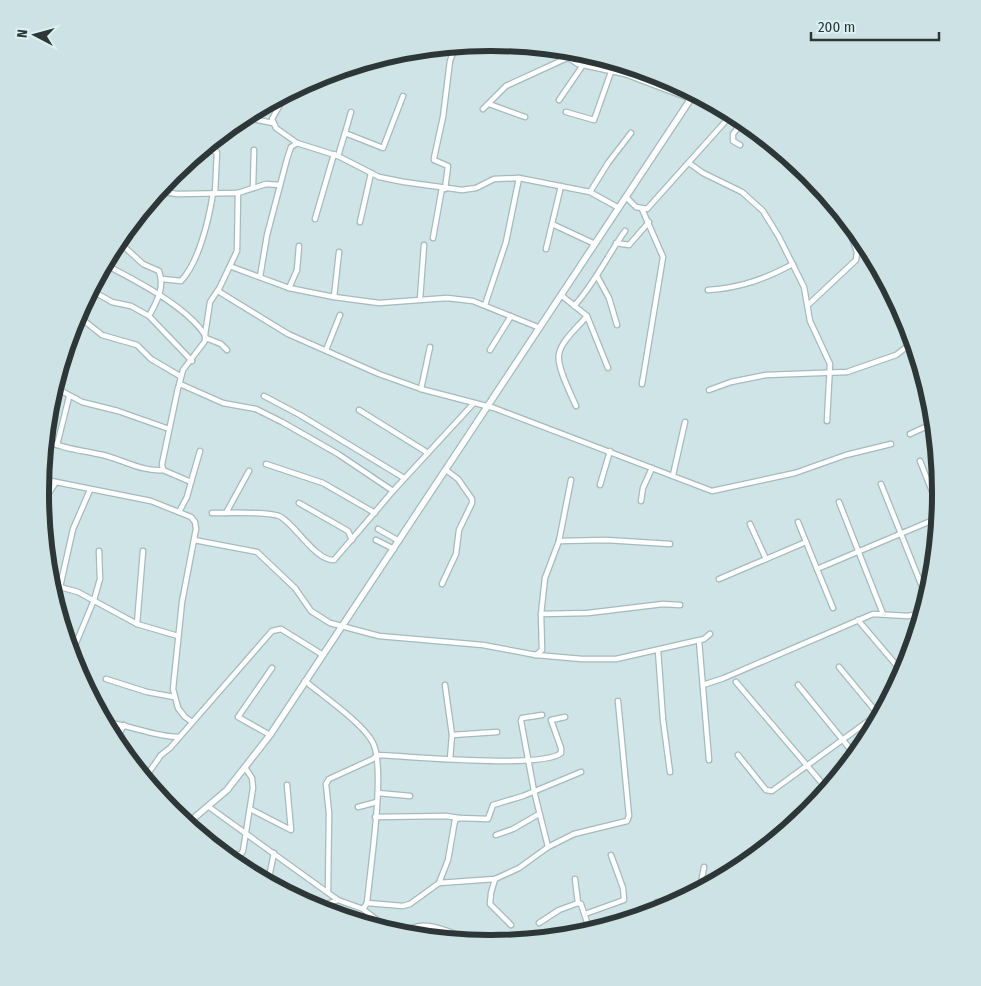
<svg xmlns="http://www.w3.org/2000/svg" width="981" height="986" viewBox="0 0 981 986" font-family="'Fira Sans Condensed',sans-serif">
	<style>
		.lines { fill: none; stroke-linecap: round; stroke-linejoin: round }
		.minor-casing { stroke: #a4babd; stroke-width: 7 }
		.tertiary-casing { stroke: #a4babd; stroke-width: 8 }
		.minor { stroke: #fff; stroke-width: 4.5 }
		.tertiary { stroke: #fff; stroke-width: 5.5 }
		.rim { fill: none; stroke: #2e3738; stroke-width: 6 }
	</style>
	<rect width="100%" height="100%" fill="#cee4e7"/>
	<g class="lines">
		<g class="minor-casing">
			<g id="minor">
				<polyline points="555,49 578,64 625,74 691,99"/>
				<polyline points="625,74 628,66"/>
				<polyline points="286,94 272,119 276,128 297,143"/>
				<polyline points="559,100 583,65"/>
				<polyline points="489,104 525,117"/>
				<polyline points="483,109 506,86 567,58"/>
				<polyline points="566,112 594,120 611,72"/>
				<polyline points="736,116 747,124"/>
				<polyline points="242,117 273,123"/>
				<polyline points="345,133 351,112"/>
				<polyline points="740,145 733,141 733,134 743,121"/>
				<polyline points="201,151 211,150 217,152 215,193"/>
				<polyline points="338,156 345,133 383,148 403,96"/>
				<polyline points="689,163 703,173 742,192 763,211 779,237 804,287 810,321 830,364 827,421"/>
				<polyline points="280,185 266,184 238,193 237,251 218,291 288,334 379,374 421,389 494,408 712,491 795,473 846,455 891,444"/>
				<polyline points="253,187 254,150"/>
				<polyline points="445,189 448,166 434,160 434,158 443,117 450,61 455,47"/>
				<polyline points="158,191 177,194 238,193"/>
				<polyline points="590,192 608,163 631,133"/>
				<polyline points="627,198 636,207 647,209 732,114"/>
				<polyline points="315,219 334,154"/>
				<polyline points="360,222 371,173"/>
				<polyline points="552,224 595,244"/>
				<polyline points="433,238 442,188"/>
				<path d="M118,241L143,264L159,271C165,288 157,301 149,316"/>
				<polyline points="616,243 629,245 649,222"/>
				<polyline points="546,249 561,186"/>
				<path d="M104,264C135,280 186,306 205,335V341L183,370L179,385"/>
				<polyline points="232,267 289,288 334,297 379,303 447,298 473,301 540,328"/>
				<polyline points="597,276 609,298 617,325"/>
				<polyline points="260,277 267,235 287,159 291,147 297,143 338,156 379,177 404,182 462,190 476,188 494,179 519,178 590,192 619,208"/>
				<path d="M162,279L181,281C199,262 209,219 213,193"/>
				<polyline points="289,288 297,270 299,246"/>
				<polyline points="91,290 112,302 131,306 149,316 192,361"/>
				<path d="M708,290C740,288 765,279 793,264"/>
				<polyline points="561,295 587,316 608,368"/>
				<polyline points="334,297 339,252"/>
				<polyline points="420,299 424,245"/>
				<polyline points="485,305 506,242 519,178"/>
				<polyline points="808,305 856,260 857,252 845,218"/>
				<path d="M574,306C595,283 607,256 625,231"/>
				<polyline points="77,315 102,335 137,345 151,359 180,376"/>
				<polyline points="205,335 210,302 218,290"/>
				<polyline points="206,338 221,344 227,350"/>
				<polyline points="907,347 919,361"/>
				<polyline points="326,350 340,315"/>
				<polyline points="490,350 511,316"/>
				<polyline points="642,384 663,257 642,209"/>
				<polyline points="54,387 82,402 118,411 169,429"/>
				<polyline points="421,389 430,347"/>
				<polyline points="709,390 731,382 766,375 847,372 896,355 913,342"/>
				<polyline points="264,396 300,415 404,478"/>
				<path d="M576,406C571,394 556,366 559,354C561,341 579,326 587,316"/>
				<polyline points="359,410 428,453"/>
				<polyline points="910,434 934,423"/>
				<path d="M45,440C63,449 80,450 98,454C121,458 140,472 163,470"/>
				<polyline points="57,445 69,397"/>
				<polyline points="920,461 939,509"/>
				<polyline points="266,464 323,483 375,513"/>
				<polyline points="673,475 685,422"/>
				<polyline points="41,479 151,501 191,517 195,522 196,529 182,602 173,689 178,708 185,717 192,722"/>
				<polyline points="191,482 200,451"/>
				<polyline points="881,484 927,599"/>
				<polyline points="600,485 610,451"/>
				<polyline points="90,490 73,529 60,587 78,592 137,624 178,636"/>
				<polyline points="641,501 643,488 652,468"/>
				<polyline points="839,502 883,614"/>
				<polyline points="299,503 348,531 352,540"/>
				<polyline points="41,505 56,482"/>
				<polyline points="179,512 187,497 191,482 163,470 162,464 178,388 180,384 223,403 256,409 282,422 338,454 393,491"/>
				<path d="M212,513C226,513 271,511 281,517C296,526 316,561 334,560L393,491L473,404"/>
				<polyline points="226,513 249,471"/>
				<polyline points="798,522 817,569"/>
				<polyline points="750,524 766,559"/>
				<polyline points="378,529 399,541"/>
				<polyline points="194,540 257,552 295,588 311,611 330,623 379,636 483,645 536,655 582,659 616,659 704,639 710,634"/>
				<polyline points="376,540 394,549"/>
				<polyline points="559,541 606,540 670,544"/>
				<polyline points="719,579 806,542"/>
				<polyline points="442,584 456,554 459,530 472,503 472,499 458,479 446,470"/>
				<polyline points="52,591 54,585 60,587"/>
				<polyline points="833,608 817,569 938,518"/>
				<polyline points="541,614 588,613 663,604 680,605"/>
				<polyline points="858,620 903,673"/>
				<polyline points="919,622 920,622"/>
				<polyline points="137,624 143,551"/>
				<polyline points="699,641 709,760"/>
				<polyline points="658,650 663,720 670,772"/>
				<polyline points="71,655 94,600 100,579 99,551"/>
				<polyline points="536,655 542,650 541,614 545,578 559,541 571,480"/>
				<polyline points="839,667 878,714"/>
				<polyline points="106,679 147,692 174,697"/>
				<path d="M305,681C323,696 364,724 373,743C386,769 370,869 367,903L363,909"/>
				<polyline points="736,682 827,789"/>
				<polyline points="445,685 452,735 450,759"/>
				<polyline points="703,685 724,678 873,614 908,616 922,613"/>
				<polyline points="798,685 855,755"/>
				<polyline points="542,715 522,718 521,721 534,791 548,847"/>
				<path d="M105,722C130,725 154,737 179,737"/>
				<polyline points="270,735 238,717 272,668"/>
				<polyline points="452,735 497,732"/>
				<polyline points="115,741 124,725"/>
				<polyline points="738,755 766,790 772,791 882,711"/>
				<polyline points="145,778 161,755 170,748 272,631 281,629 323,655"/>
				<polyline points="378,793 410,796"/>
				<polyline points="209,807 338,900 363,909 391,931"/>
				<polyline points="358,807 377,802"/>
				<polyline points="250,809 291,830 287,785"/>
				<polyline points="375,817 446,816 459,818"/>
				<polyline points="496,835 513,829 539,814"/>
				<polyline points="219,850 240,855 243,851 253,788 252,778 246,769"/>
				<polyline points="495,879 491,893 490,904 511,925"/>
				<polyline points="575,879 578,903"/>
				<polyline points="268,882 274,853"/>
				<polyline points="439,883 448,860 455,820 459,818 488,819 493,805 523,796 581,772"/>
				<polyline points="700,889 704,867"/>
				<path d="M328,892L329,813L326,784L329,779L373,759L377,755C408,756 543,769 561,753V748L551,720L565,717"/>
				<polyline points="657,902 673,904"/>
				<polyline points="367,903 403,906 410,904 439,883 495,879 519,868 548,847 574,834 627,821 629,816 618,701"/>
				<polyline points="316,908 338,900"/>
				<polyline points="585,914 624,900 623,888 611,855"/>
				<polyline points="539,923 559,910 578,903 581,904 590,931"/>
				<path d="M403,935C420,914 454,934 474,942"/>
				<polyline points="523,936 526,940"/>
			</g>
		</g>
		<g class="tertiary-casing">
			<polyline id="tertiary" points="187,824 227,790 270,735 694,94"/>
		</g>
		<use href="#minor" class="minor"/>
		<use href="#tertiary" class="tertiary"/>
	</g>
	<path d="M0 0H981V986H0ZM490 51H491A441 441 0 0 1 932 492V494A441 441 0 0 1 491 935H490A441 441 0 0 1 49 494V492A441 441 0 0 1 490 51Z" fill="#cde2e5" fill-rule="evenodd"/>
	<path class="rim" d="M490 51H491A441 441 0 0 1 932 492V494A441 441 0 0 1 491 935H490A441 441 0 0 1 49 494V492A441 441 0 0 1 490 51Z"/>
	<g transform="translate(35 35) rotate(276)" stroke="#dbf1f4" stroke-width="4" paint-order="stroke">
	<path d="M0-4L9 19L0 12L-9 19Z" fill="#2e3738"/>
	<text y="-8" font-size="14" font-weight="bold" text-anchor="middle" fill="#2e3738">N</text>
	</g>
	<path d="M811 32v8h128v-8" fill="none" stroke="#2e3738" stroke-width="2.5"/>
	<text x="818" y="32" font-size="15" fill="#2e3738" stroke="#dbf1f4" stroke-width="4" paint-order="stroke">200 m</text>
</svg>
